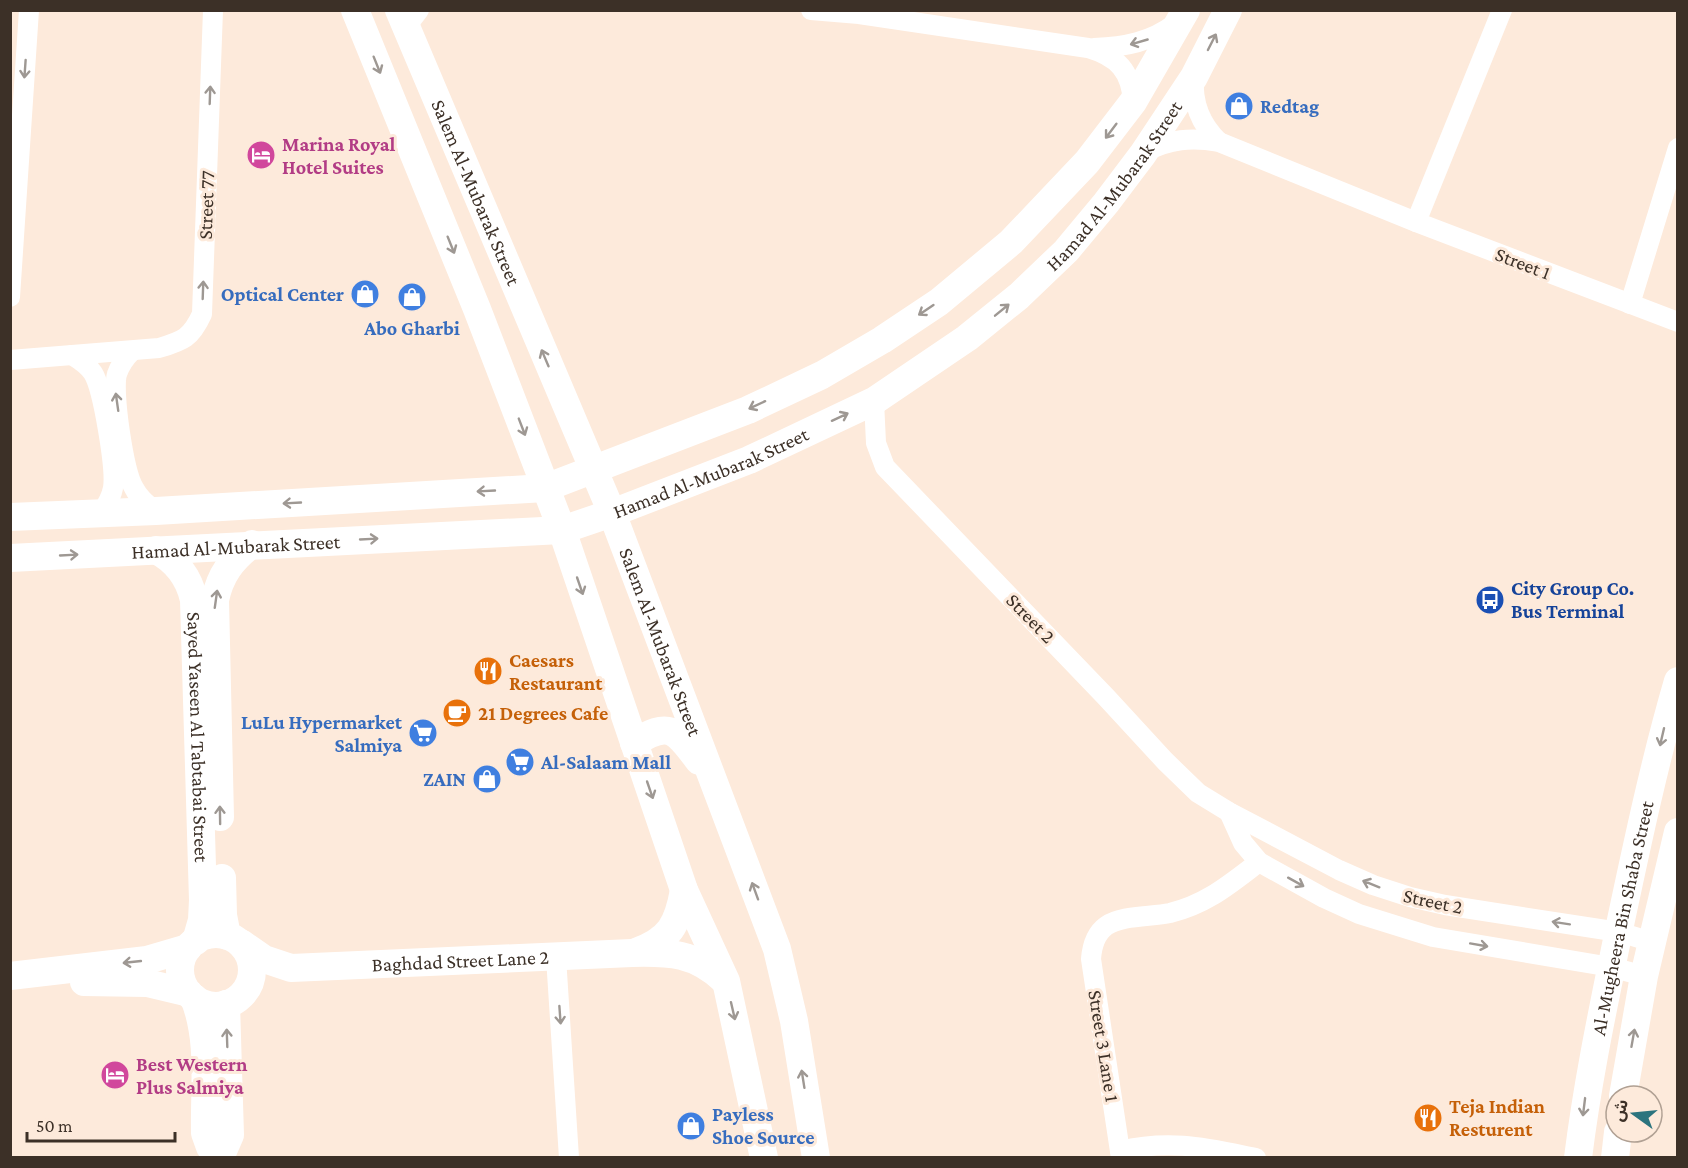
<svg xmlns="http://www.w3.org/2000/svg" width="1688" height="1168" viewBox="0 0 1688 1168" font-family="'Crimson Pro','Noto Sans Arabic',serif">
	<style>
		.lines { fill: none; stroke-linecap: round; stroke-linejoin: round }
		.street { stroke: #fff; stroke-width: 20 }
		.secondary { stroke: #fff; stroke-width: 28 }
		.oneway { stroke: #9e9893 }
		.labels { text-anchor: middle; stroke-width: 6; stroke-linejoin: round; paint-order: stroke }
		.shop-label { font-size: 20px; font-weight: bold; fill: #366cbe; stroke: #fdeadb; text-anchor: start }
		.hotel-label { font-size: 20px; font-weight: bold; fill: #b23c85; stroke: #fdeadb; text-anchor: start }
		.street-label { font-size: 20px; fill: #3c3027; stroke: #fdeadb }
		.transit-label { font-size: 20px; font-weight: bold; fill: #164399; stroke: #fdeadb; text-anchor: start }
		.food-label { font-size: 20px; font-weight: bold; fill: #c56008; stroke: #fdeadb; text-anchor: start }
	</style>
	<rect width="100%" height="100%" fill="#fdeadb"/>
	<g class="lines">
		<g class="street">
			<path d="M811,10L859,14L1088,48C1118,57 1131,71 1133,102"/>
			<polyline points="406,27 419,10"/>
			<path d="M1094,48C1125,47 1151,42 1176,23"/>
			<path d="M1194,77C1192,103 1200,124 1219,142"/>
			<path d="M1145,152C1169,139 1192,137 1219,142L1416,222L1678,322"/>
			<polyline points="1416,222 1502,10"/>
			<polyline points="10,297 29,10"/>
			<polyline points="1630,304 1678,148"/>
			<path d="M132,351C125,358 120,365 117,374C112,392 124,472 134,488C139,498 147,505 156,511"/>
			<path d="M72,355C80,360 88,365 93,373C103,389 116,469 113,488C111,498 107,505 101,513"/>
			<path d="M10,360L159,348C183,341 191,338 202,314L213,10"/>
			<polyline points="874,401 876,443 885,467 1106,697 1165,761 1198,793 1229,812 1339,870 1373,885 1410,897 1445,905 1619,932 1652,942"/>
			<polyline points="1229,812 1243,843 1259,862 1324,898 1359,914 1433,937 1611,967 1644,976"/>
			<polyline points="556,957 569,1158"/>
			<path d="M1120,1151C1171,1139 1206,1148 1256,1158"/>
			<path d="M1121,1158L1091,959C1092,946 1095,934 1106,926C1121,915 1151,917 1170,913C1207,904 1230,884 1259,862"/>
		</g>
		<g class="secondary">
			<polyline points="355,10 477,309 562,530 684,890 726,981 764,1158"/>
			<path id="s1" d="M399,10L612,513L777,949L794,1021L816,1158"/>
			<polyline points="10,517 156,511 545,488 748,410 822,375 882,340 939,302 1011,242 1087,162 1133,102 1186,10"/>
			<path id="s2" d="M156,550C177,561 189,577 194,600L203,900L202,920L196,941"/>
			<path id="s3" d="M10,558L562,530L612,513L749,460L874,401L967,338L1019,296L1066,251L1106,203L1143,154L1194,77L1228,10"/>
			<path d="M634,743C670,720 676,730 699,761"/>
			<path d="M220,817L215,600C220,575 232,559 252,544"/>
			<polyline points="222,878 223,915 227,936"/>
			<circle cx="216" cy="970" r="36"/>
			<path id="s4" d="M241,943L264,959L291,968L632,953C670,952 695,953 724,980"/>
			<path d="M636,952C670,940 678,924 684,890"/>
			<polyline points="10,976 147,960 188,948"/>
			<polyline points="84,982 147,983 189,993"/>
			<path d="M194,998C211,1040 204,1088 205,1133L210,1147L219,1158"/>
			<polyline points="1623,1096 1644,976 1678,832"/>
			<polyline points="220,1158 230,1135 226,1004"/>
			<path id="s5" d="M1578,1158C1588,1077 1605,999 1621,920C1638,840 1655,760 1678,681"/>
			<polyline points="1615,1158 1618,1132"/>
		</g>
	</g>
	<defs><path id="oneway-shaft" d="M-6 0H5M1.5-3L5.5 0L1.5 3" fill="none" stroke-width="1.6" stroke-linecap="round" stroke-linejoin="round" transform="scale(1.5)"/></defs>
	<g class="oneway">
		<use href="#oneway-shaft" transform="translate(1139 42) rotate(164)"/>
		<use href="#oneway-shaft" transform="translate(1212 42) rotate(-63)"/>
		<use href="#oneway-shaft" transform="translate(377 65) rotate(68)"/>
		<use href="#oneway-shaft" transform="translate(25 69) rotate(94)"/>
		<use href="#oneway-shaft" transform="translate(210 95) rotate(-88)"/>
		<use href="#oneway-shaft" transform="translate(1111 131) rotate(127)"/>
		<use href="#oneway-shaft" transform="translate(451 245) rotate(68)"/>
		<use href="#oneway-shaft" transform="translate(203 290) rotate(-88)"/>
		<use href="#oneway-shaft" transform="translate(926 310) rotate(146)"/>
		<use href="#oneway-shaft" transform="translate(1002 310) rotate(-39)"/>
		<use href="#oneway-shaft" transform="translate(545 358) rotate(-113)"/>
		<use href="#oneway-shaft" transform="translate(117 402) rotate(-98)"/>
		<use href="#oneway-shaft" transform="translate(757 405) rotate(155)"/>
		<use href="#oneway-shaft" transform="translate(840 417) rotate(-25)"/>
		<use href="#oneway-shaft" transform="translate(522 427) rotate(69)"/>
		<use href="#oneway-shaft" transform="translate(486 491) rotate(177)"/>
		<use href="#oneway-shaft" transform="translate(292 503) rotate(177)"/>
		<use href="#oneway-shaft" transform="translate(369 539) rotate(-3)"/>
		<use href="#oneway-shaft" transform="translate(69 555) rotate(-3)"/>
		<use href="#oneway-shaft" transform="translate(580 586) rotate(71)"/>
		<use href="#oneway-shaft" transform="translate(216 599) rotate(-82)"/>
		<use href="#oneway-shaft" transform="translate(1662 737) rotate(103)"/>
		<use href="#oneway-shaft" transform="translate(650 790) rotate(71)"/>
		<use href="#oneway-shaft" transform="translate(220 815) rotate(-91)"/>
		<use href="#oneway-shaft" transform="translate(1296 882) rotate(29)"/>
		<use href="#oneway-shaft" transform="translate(1371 884) rotate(-158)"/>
		<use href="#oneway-shaft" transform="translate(755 891) rotate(-110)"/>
		<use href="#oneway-shaft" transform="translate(1561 923) rotate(-171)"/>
		<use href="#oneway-shaft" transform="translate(1479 945) rotate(10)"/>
		<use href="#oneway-shaft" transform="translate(132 962) rotate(174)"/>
		<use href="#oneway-shaft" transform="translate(733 1011) rotate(77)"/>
		<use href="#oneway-shaft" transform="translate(560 1015) rotate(86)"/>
		<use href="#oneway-shaft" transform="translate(227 1038) rotate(-92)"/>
		<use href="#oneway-shaft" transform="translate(1633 1038) rotate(-80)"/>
		<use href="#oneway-shaft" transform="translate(803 1079) rotate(-99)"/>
		<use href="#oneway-shaft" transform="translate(1584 1107) rotate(97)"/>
	</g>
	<defs>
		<g id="shop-disc" transform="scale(1.5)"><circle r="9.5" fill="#3f7fe0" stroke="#fdeadb"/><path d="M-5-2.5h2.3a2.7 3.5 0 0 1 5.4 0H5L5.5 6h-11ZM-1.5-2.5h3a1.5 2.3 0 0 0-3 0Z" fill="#fff"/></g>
		<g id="hotel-disc" transform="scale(1.5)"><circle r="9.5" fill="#d1479c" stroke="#fdeadb"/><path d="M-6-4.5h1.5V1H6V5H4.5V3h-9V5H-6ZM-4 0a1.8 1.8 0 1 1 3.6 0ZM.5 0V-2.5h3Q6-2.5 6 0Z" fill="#fff"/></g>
		<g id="bus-disc" transform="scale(1.5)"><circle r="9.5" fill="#1a4fb4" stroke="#fdeadb"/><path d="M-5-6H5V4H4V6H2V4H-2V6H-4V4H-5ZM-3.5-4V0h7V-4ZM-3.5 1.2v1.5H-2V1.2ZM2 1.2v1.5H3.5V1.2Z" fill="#fff"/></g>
		<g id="restaurant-disc" transform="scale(1.5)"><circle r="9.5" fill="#e8710a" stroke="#fdeadb"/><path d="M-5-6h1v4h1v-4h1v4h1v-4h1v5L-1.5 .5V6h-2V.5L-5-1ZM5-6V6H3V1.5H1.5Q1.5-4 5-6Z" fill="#fff"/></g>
		<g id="cafe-disc" transform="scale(1.5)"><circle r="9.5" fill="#e8710a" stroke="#fdeadb"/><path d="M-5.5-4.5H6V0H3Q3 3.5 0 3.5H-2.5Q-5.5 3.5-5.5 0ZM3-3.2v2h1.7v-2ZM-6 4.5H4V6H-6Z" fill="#fff"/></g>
		<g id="supermarket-disc" transform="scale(1.5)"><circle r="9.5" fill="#3f7fe0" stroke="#fdeadb"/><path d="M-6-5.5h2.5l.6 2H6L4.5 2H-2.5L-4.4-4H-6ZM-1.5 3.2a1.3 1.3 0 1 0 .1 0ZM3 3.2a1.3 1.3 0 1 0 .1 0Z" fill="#fff"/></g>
	</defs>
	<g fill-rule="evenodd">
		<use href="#shop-disc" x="1239" y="106"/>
		<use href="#hotel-disc" x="261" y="155"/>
		<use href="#shop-disc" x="365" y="294"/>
		<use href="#shop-disc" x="412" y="297"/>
		<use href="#bus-disc" x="1490" y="600"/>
		<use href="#restaurant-disc" x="488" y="671"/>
		<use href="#cafe-disc" x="457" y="713"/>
		<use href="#supermarket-disc" x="423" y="733"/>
		<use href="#supermarket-disc" x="520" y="762"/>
		<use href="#shop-disc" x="487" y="779"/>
		<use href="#hotel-disc" x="115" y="1075"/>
		<use href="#restaurant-disc" x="1428" y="1118"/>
		<use href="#shop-disc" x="691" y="1126"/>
	</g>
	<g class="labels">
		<g class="shop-label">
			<text x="1260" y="113">Redtag</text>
			<text x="344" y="301" text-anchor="end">Optical Center</text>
			<text x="412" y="335" text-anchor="middle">Abo Gharbi</text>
			<text x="402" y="729" text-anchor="end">LuLu Hypermarket<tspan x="402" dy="23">Salmiya</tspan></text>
			<text x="541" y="769">Al-Salaam Mall</text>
			<text x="466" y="786" text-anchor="end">ZAIN</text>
			<text x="712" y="1121">Payless<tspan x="712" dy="23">Shoe Source</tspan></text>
		</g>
		<g class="hotel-label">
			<text x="282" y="151">Marina Royal<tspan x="282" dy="23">Hotel Suites</tspan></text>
			<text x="136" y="1071">Best Western<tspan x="136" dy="23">Plus Salmiya</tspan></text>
		</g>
		<g class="street-label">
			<text dy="7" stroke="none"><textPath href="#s3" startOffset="1216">Hamad Al-Mubarak Street</textPath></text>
			<text dy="7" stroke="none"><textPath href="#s1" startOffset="198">Salem Al-Mubarak Street</textPath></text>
			<text transform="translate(206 205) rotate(-88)" y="7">Street 77</text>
			<text transform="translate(1523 263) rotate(21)" y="7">Street 1</text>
			<text dy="7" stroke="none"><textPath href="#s3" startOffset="712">Hamad Al-Mubarak Street</textPath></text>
			<text dy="7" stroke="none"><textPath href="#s3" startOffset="226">Hamad Al-Mubarak Street</textPath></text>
			<text transform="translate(1031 618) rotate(46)" y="7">Street 2</text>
			<text dy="7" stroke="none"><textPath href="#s1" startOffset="684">Salem Al-Mubarak Street</textPath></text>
			<text dy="7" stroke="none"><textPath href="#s2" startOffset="202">Sayed Yaseen Al Tabtabai Street</textPath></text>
			<text transform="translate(1433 901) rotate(12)" y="7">Street 2</text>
			<text dy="7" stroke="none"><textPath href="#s5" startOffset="244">Al-Mugheera Bin Shaba Street</textPath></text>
			<text dy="7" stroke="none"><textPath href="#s4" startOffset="226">Baghdad Street Lane 2</textPath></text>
			<text transform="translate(1104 1046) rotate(81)" y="7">Street 3 Lane 1</text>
		</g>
		<g class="transit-label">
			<text x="1511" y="595">City Group Co.<tspan x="1511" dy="23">Bus Terminal</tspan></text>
		</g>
		<g class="food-label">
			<text x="509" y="667">Caesars<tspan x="509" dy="23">Restaurant</tspan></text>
			<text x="478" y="720">21 Degrees Cafe</text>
			<text x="1449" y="1113">Teja Indian<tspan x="1449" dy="23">Resturent</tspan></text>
		</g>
	</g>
	<rect width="1688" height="1168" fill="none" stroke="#3c3027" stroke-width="24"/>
	<g transform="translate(1634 1114) rotate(285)"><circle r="28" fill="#fdeadb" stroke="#b0a093" stroke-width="1.5"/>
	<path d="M0-4.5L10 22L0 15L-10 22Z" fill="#2c747e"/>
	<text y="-9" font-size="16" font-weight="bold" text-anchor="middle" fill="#3c3027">ش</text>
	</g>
	<path d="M27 1132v9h148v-9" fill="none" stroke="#3c3027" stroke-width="3"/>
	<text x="36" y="1132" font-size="18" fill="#3c3027" stroke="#fdeadb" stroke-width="4.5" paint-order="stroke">50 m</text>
</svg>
